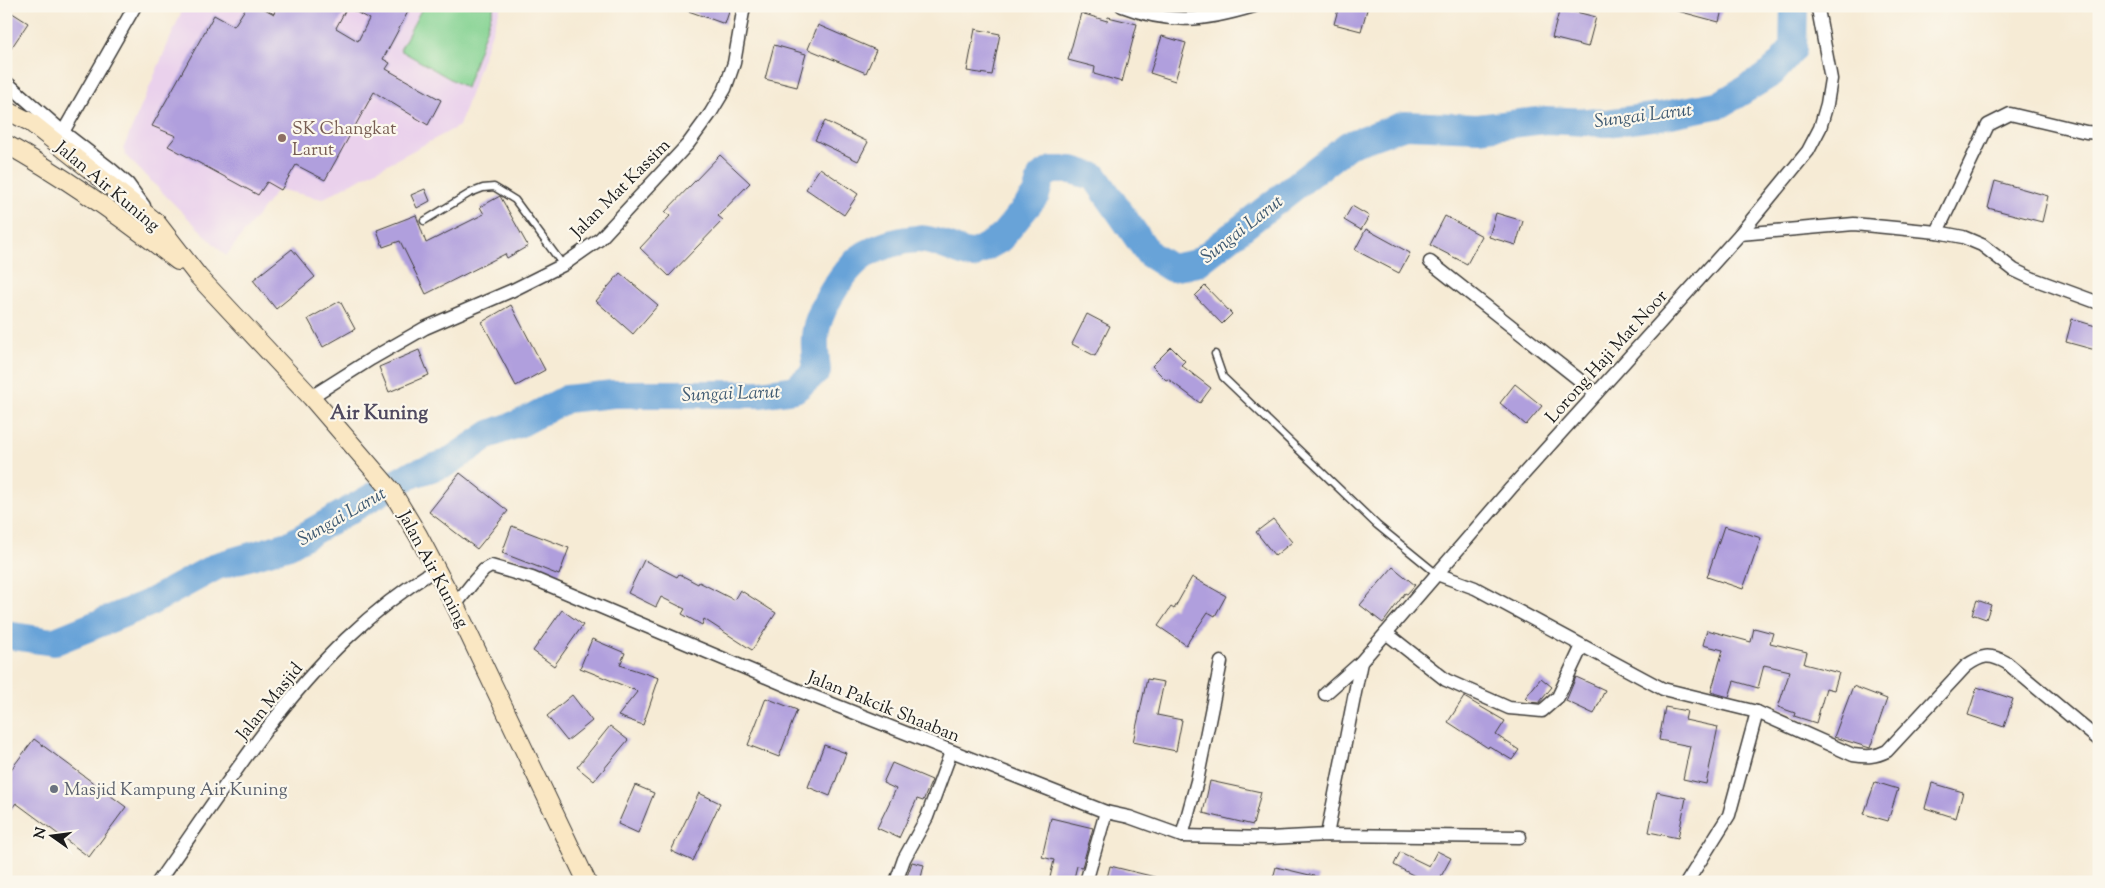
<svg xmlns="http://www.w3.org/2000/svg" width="2105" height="888" viewBox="0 0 2105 888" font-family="'Sorts Mill Goudy',serif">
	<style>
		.built { fill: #ead1ec }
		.green { fill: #83d291; stroke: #507756 }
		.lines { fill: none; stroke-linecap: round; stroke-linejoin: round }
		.river { stroke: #67a3d8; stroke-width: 28 }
		.building { fill: #b09fdd; fill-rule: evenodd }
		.lane-casing { stroke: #3d3b38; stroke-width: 9 }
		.street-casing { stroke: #3d3b38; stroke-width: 15 }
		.secondary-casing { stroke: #3d3b38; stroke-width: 20 }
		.lane { stroke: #fff; stroke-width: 6 }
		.street { stroke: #fff; stroke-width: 12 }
		.secondary { stroke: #fae7c3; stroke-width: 18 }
		.education-dot { fill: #8d6e63; stroke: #fbf7ec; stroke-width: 2 }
		.worship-dot { fill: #6b7280; stroke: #fbf7ec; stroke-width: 2 }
		.labels { text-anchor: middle; stroke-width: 4.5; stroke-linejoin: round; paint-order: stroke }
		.education-label { font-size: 18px; fill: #785e54; stroke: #fbf7ec; text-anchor: start }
		.street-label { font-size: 18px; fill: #1c1c1c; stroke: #fbf7ec }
		.worship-label { font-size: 18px; fill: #5b616d; stroke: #fbf7ec; text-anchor: start }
		.water-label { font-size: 19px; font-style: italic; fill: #3e5971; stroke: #fbf7ec }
		.quarter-label { font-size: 20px; font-weight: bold; fill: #504a60; stroke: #fbf7ec }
	</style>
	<rect width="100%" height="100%" fill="#fbf7ec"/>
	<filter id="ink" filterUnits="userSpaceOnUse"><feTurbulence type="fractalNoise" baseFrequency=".02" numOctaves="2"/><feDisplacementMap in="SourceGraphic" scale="10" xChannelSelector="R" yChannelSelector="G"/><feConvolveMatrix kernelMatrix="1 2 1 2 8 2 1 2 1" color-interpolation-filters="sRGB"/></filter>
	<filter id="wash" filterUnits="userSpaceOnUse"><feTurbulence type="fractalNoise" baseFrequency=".0096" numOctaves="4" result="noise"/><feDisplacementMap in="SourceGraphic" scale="20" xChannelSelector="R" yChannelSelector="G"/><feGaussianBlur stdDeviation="1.12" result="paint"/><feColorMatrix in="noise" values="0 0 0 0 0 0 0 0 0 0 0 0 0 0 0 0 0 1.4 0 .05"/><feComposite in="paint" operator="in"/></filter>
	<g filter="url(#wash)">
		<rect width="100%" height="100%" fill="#f6ebd5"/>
		<polygon class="built" points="184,6 501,6 459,126 322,199 278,189 226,256 126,156 123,149"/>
		<polygon class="green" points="423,6 494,6 466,88 400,50"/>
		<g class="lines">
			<path class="river" d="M6,635L53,642L147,604L217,566L289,545L410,475L447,463L490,434L523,422L566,399L613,394H761L795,389L817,371C816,360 814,348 815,337C817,312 844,267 866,254C881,246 900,240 917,239C936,239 954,251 972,255L1000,239L1036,195L1041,177L1052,170H1072L1095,177L1149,254L1171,268L1197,263L1348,145L1405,125L1478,128L1546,120L1606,123L1660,116L1721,104L1772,73L1793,49L1794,6"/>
		</g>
		<g id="blocks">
			<g class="building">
				<path d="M247,6H259L274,14L276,6H411L383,59L390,63L386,69L441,100L428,125L374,92L325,180L296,165L281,190L267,182L258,195L168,146L176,136L152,126L214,15L234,26ZM347,7L369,19L358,41L336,28Z"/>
				<polygon points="681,6 731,6 725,24 680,8"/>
				<polygon points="1339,6 1368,6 1361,31 1334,24"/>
				<polygon points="1674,6 1723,6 1719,22 1674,10"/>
				<polygon points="1560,8 1596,17 1588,47 1552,38"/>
				<polygon points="6,9 28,23 6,56"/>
				<polygon points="1081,13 1107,21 1108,17 1137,24 1122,82 1094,74 1095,67 1068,60"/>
				<polygon points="818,25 876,50 866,73 808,49"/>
				<polygon points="975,29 1000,34 992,75 967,71"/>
				<polygon points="1162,36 1186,43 1175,81 1150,73"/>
				<polygon points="774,45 806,54 797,87 765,79"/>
				<polygon points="825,121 868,142 858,161 815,140"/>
				<polygon points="720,155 750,183 718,216 723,220 669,276 640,248 670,216 665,212"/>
				<polygon points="820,168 858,194 844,215 806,189"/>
				<polygon points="1995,181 2048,196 2042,222 1988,208"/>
				<polygon points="425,189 430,201 417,208 411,195"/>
				<polygon points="500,196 528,246 507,258 505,254 426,294 400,241 383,247 377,230 416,215 426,243 484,214 480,207"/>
				<polygon points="1352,206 1369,216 1361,230 1344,220"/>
				<polygon points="1496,213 1523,221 1516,245 1489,237"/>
				<polygon points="1445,216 1482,236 1467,264 1430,245"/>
				<polygon points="1366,229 1410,253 1399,273 1355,250"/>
				<polygon points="292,249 315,277 276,309 253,280"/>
				<polygon points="620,273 658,305 633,334 596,301"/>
				<polygon points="1205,286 1232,314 1222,324 1195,296"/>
				<polygon points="340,301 355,329 323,347 308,319"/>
				<polygon points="511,305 545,370 516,386 482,322"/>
				<polygon points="1087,314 1110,326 1095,356 1072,344"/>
				<polygon points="2072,319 2099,327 2099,351 2066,342"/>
				<polygon points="1171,347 1185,361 1181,365 1211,388 1200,403 1168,379 1166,380 1152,366"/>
				<polygon points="419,350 429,375 389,392 379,367"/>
				<polygon points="1515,384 1542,406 1526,425 1500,403"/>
				<polygon points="460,473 508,511 477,549 429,512"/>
				<polygon points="1273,519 1292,542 1275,556 1256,532"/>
				<polygon points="512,526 569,548 559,575 502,553"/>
				<polygon points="1724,526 1761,538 1743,589 1707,577"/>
				<polygon points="644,560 677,577 679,574 698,584 699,582 734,600 740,590 776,613 752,650 704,619 702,625 682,614 685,609 661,597 656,607 628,593"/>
				<polygon points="1393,567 1415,585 1407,594 1405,593 1383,623 1360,605"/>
				<polygon points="1192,577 1226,596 1215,616 1208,612 1186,645 1158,626 1171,607 1174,609"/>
				<polygon points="1977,600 1991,605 1986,619 1972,614"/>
				<polygon points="562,610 583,625 554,666 533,651"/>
				<polygon points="1754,628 1773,633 1770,643 1807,652 1804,664 1839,673 1834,690 1826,688 1816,723 1794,716 1795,713 1778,707 1790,671 1764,665 1758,688 1734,681 1729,697 1711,692 1723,650 1703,645 1707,630 1751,642"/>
				<polygon points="592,639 625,653 620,665 659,678 643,725 618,716 637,692 633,688 632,689 580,668"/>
				<polygon points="1576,677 1605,690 1594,714 1566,701"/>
				<polygon points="1541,678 1552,687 1539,703 1529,702 1525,698"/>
				<polygon points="1147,679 1164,682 1157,715 1182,720 1176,751 1133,742"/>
				<polygon points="1853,686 1887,699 1870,748 1834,737"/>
				<polygon points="1977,687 2013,699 2004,727 1968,715"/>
				<polygon points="572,695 592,721 567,741 547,716"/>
				<polygon points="1464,697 1505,721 1496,735 1519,750 1512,760 1489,746 1488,748 1448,722"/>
				<polygon points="766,698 797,710 779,757 748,745"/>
				<polygon points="1665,707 1687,711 1685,720 1718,727 1706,784 1683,779 1690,746 1659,740"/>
				<polygon points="610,726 628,740 594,781 577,767"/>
				<polygon points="34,739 126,807 89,857 16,803 6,816 6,776"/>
				<polygon points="824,745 846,753 830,796 808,787"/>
				<polygon points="892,763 932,780 923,801 917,799 899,838 877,828 896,789 883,783"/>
				<polygon points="1210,781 1261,792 1253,825 1203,813"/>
				<polygon points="1875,782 1898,789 1888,821 1864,814"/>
				<polygon points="1932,783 1963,792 1956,818 1925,808"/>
				<polygon points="635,785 654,793 638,833 618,824"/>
				<polygon points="1657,792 1686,798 1678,838 1649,832"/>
				<polygon points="699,793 720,803 693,861 671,851"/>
				<polygon points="1051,818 1093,828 1082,867 1077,866 1073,882 1049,882 1054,860 1042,857"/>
				<polygon points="1437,851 1451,858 1438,882 1426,882 1394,865 1400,852 1429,866"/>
				<polygon points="912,862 924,865 920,882 905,882"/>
				<polygon points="1110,866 1155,877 1154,882 1106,882"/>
				<polygon points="1276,867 1318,877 1318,882 1272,882"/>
			</g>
		</g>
	</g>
	<g filter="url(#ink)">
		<use href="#blocks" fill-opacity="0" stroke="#3d3b38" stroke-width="1"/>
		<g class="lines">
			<g class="lane-casing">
				<g id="lane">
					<polyline points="424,221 470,193 483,188 494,187 515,200 563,265"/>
					<polyline points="1215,354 1223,377 1377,525 1437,574"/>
				</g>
			</g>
			<g class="street-casing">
				<g id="street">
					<path d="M1122,6C1171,25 1204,21 1254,6"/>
					<polyline points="6,82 63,132 112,170 128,184 144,206"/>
					<polyline points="63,132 135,6"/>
					<polyline points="1937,232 1988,125 2010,114 2086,132 2099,133"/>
					<polyline points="1740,234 1854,224 1937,232 1963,237 1982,245 2014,270 2031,278 2099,303"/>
					<polyline points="1430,262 1596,393"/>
					<polyline points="311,397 371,359 425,328 513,290 563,265 600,239 688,144 710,114 725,89 734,63 744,6"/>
					<path d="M1437,574L1475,588L1663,689L1757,712L1853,755C1867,757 1875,757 1887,751L1966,666C1982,655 1989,653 2007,663L2099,740"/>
					<polyline points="455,605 475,580 484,570 491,566 532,578 802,692 1106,812 1129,817 1182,836 1269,838 1327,835 1520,837"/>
					<polyline points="1386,633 1446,680 1509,708 1542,711 1558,697 1582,646"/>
					<polyline points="1325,694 1361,662 1511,488 1740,234 1808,151 1820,128 1827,104 1831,79 1818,9 1814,6"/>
					<polyline points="1327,835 1361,662"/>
					<polyline points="1182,836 1197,781 1221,662"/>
					<path d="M158,882C217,799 272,710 346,639C373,613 404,589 436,569"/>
					<polyline points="896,882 904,859 927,817 951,752"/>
					<polyline points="1086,882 1106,812"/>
					<polyline points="1687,882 1729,815 1757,712"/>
				</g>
			</g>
			<g class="secondary-casing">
				<g id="secondary">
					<polyline points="6,110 30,122 156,222 198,276 311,397 391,490 418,535 455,605 587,882"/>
					<path d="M6,144C67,178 123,218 178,261"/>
				</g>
			</g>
			<use href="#lane" class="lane"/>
			<use href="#street" class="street"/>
			<use href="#secondary" class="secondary"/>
		</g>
	</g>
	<circle class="education-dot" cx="282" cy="138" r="5"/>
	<circle class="worship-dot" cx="54" cy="789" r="5"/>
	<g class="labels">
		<g class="education-label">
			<text x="292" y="134">SK Changkat<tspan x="292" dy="21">Larut</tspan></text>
		</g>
		<g class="street-label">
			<text transform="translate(108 186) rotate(40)" y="6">Jalan Air Kuning</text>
			<text transform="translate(620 188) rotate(-45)" y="6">Jalan Mat Kassim</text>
			<text transform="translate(1606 356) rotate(-48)" y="6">Lorong Haji Mat Noor</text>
			<text transform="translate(434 569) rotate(62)" y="6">Jalan Air Kuning</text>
			<text transform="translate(269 701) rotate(-51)" y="6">Jalan Masjid</text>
			<text transform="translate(884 706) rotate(22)" y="6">Jalan Pakcik Shaaban</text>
		</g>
		<g class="worship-label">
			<text x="64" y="795">Masjid Kampung Air Kuning</text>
		</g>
		<g class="water-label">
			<text transform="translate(1643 114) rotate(-7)" y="7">Sungai Larut</text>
			<text transform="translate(1241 228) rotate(-38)" y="7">Sungai Larut</text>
			<text transform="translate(731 392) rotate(-2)" y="7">Sungai Larut</text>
			<text transform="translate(341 515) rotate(-30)" y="7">Sungai Larut</text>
		</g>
		<g class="quarter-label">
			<text x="379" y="419">Air Kuning</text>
		</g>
	</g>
	<rect width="2105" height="888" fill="none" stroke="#fbf7ec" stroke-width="25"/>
	<g transform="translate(52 836) rotate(284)" stroke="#fbf7ec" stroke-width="4" paint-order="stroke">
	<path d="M0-4L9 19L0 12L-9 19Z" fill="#1c1c1c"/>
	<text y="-8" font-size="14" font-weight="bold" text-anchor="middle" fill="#1c1c1c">N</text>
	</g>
</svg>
